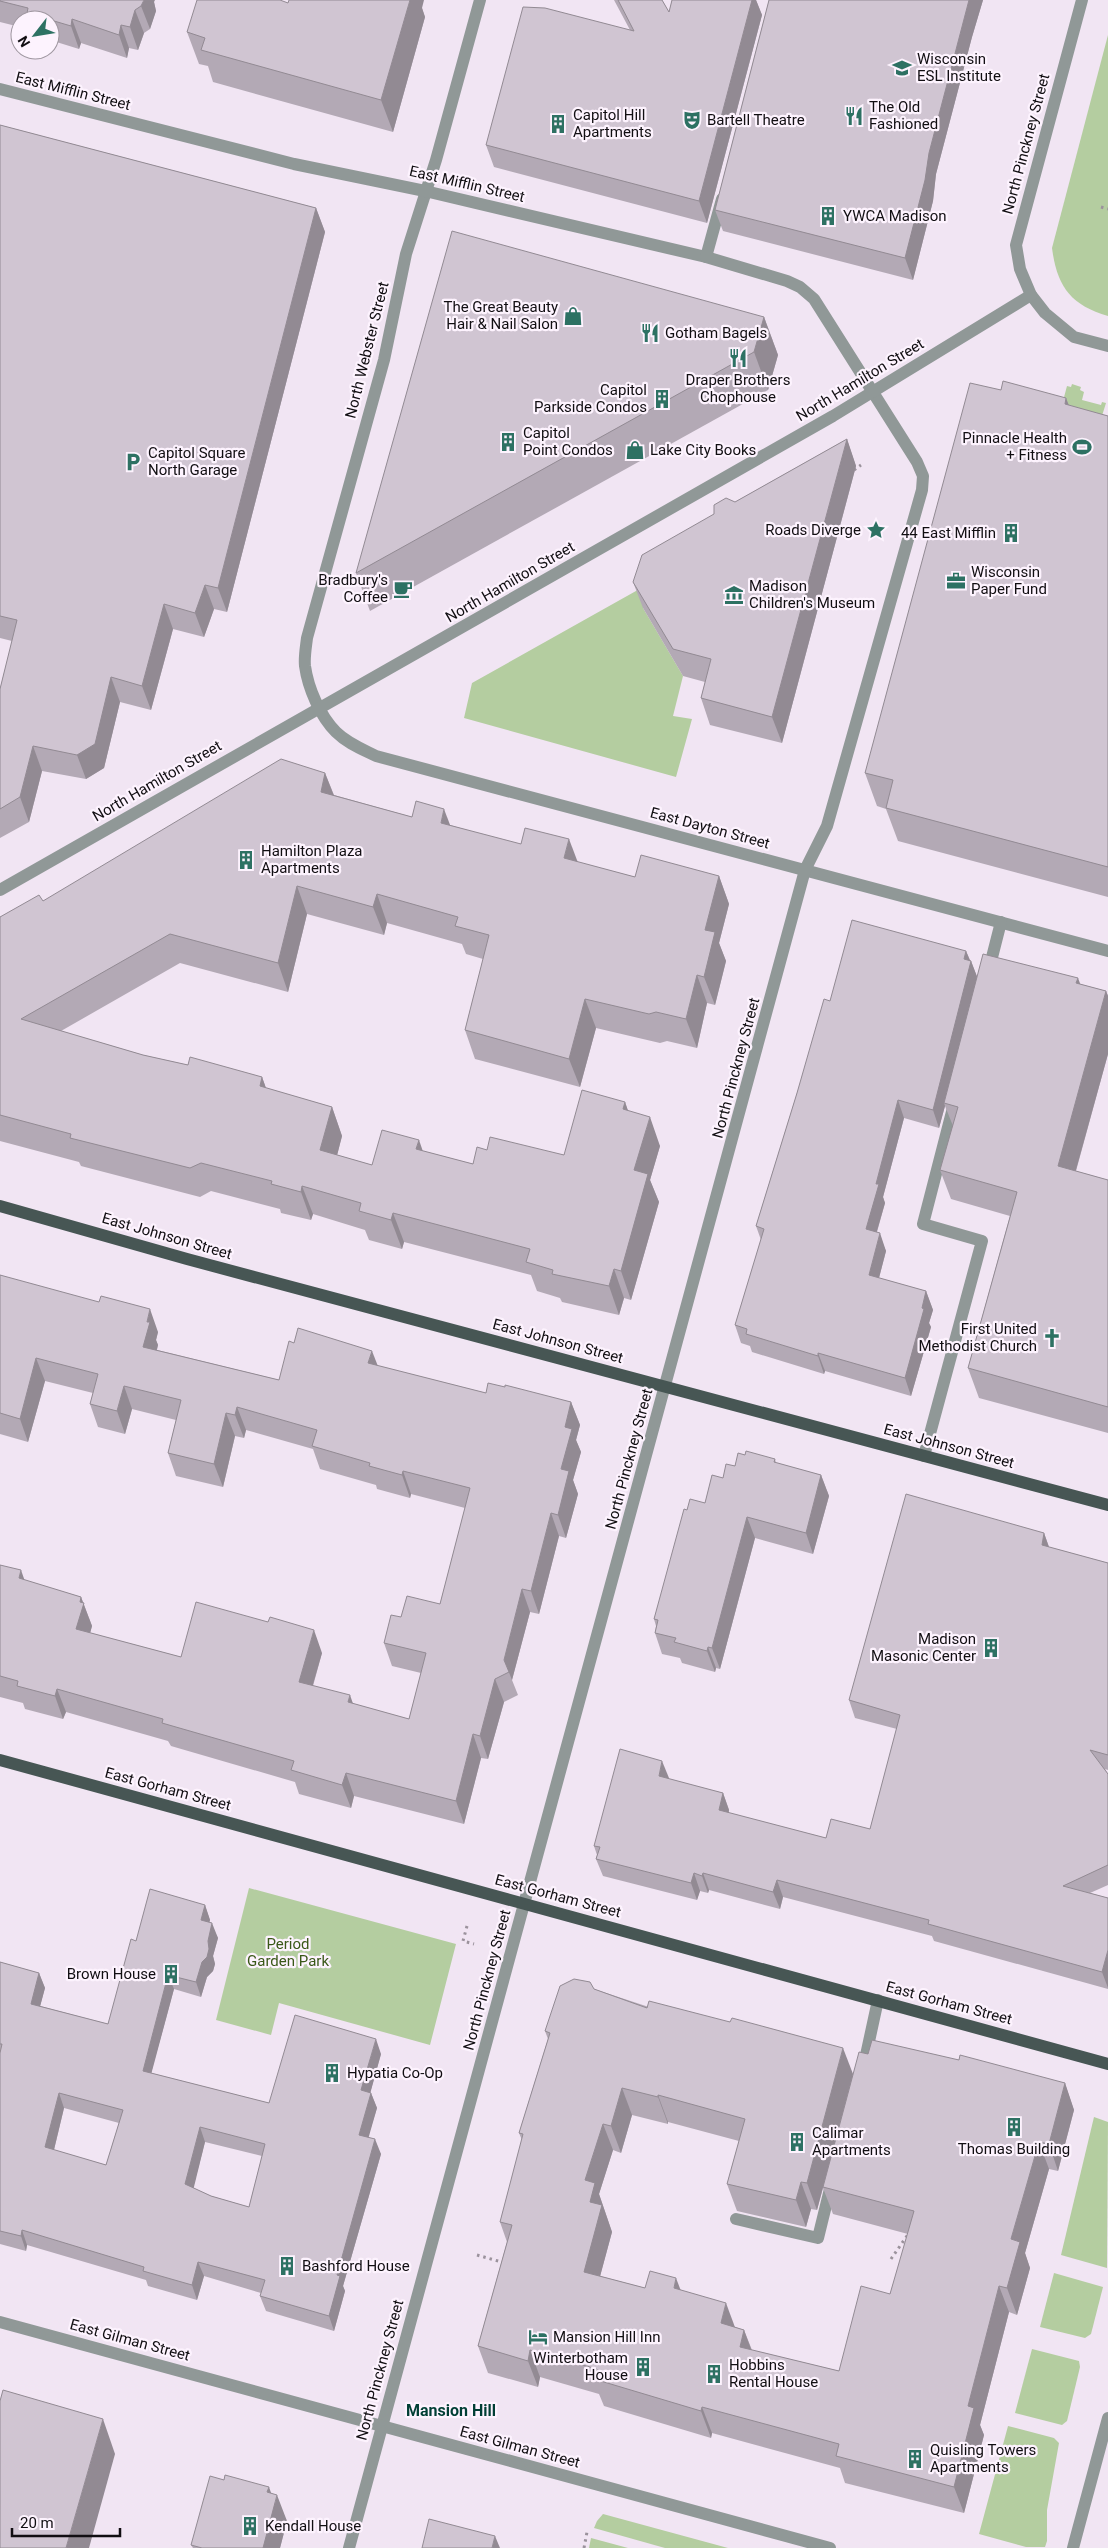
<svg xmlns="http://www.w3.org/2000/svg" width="1108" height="2548" viewBox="0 0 1108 2548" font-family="Roboto,sans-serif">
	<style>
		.green { fill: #b4cda0 }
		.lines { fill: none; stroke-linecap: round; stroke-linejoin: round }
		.path { stroke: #9b929c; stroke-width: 3; stroke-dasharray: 2.5 4; stroke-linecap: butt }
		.minor { stroke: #909897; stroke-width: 12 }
		.major { stroke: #475654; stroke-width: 12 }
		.wall { fill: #b3a9b5; fill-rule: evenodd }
		.shaded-wall { fill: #928a93 }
		.building { fill: #d0c5d2; stroke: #928a93; fill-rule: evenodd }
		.labels { text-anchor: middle; stroke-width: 4.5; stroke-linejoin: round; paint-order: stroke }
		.poi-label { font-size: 15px; fill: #110e12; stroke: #fdf3fe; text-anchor: start }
		.street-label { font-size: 15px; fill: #110e12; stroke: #fdf3fe }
		.park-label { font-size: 15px; fill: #3a5818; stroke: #fdf3fe }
		.neighbourhood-label { font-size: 16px; font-weight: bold; fill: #013f35; stroke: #fdf3fe }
	</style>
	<rect width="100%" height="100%" fill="#f1e5f3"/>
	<g class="green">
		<path d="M1108,35V316C1070,305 1057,286 1052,248Z"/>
		<polygon points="1072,384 1081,387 1080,390 1084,392 1082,400 1101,405 1102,402 1106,403 1101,419 1067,408 1063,401 1067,386 1071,387"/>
		<polygon points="652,582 643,608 683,676 673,716 692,719 676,777 464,718 472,683"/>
		<polygon points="249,1888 456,1944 430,2045 279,2003 271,2035 216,2020"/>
		<polygon points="1094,2117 1108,2122 1107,2268 1061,2255"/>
		<polygon points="1054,2273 1103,2287 1091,2334 1085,2338 1040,2327"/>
		<polygon points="1032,2349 1079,2361 1080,2367 1067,2421 1062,2425 1015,2413"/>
		<polygon points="1008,2426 1054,2438 1059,2443 1047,2510 1047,2541 1045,2547 1026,2547 979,2534"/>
		<polygon points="603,2514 728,2548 665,2548 594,2528 597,2521"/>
		<polygon points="591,2538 628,2548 589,2548"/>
	</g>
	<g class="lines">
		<g class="path">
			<polyline points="1101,207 1108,209"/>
			<polyline points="854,470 861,465"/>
			<polyline points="467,1926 463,1941 474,1944"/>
			<polyline points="477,2255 505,2263"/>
			<polyline points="891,2259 909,2233"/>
			<polyline points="584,2548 587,2532"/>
		</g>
		<g class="minor">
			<path d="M480,0L436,160L406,254L384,360L307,638C306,647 304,657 305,666C308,688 320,716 336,732C347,743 362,749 376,756L1108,951"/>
			<polyline points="1082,0 1016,245 1020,269 1031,295 1045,313 1074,337 1108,346"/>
			<polyline points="0,89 294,164 425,191 706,257 787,281 800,287 814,299 917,462 923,476 922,490 827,826 805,870 349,2548"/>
			<polyline points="706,257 722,199"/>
			<polyline points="0,890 833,416 1031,295"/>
			<polyline points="988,973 1001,922"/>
			<polyline points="924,1456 982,1241 923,1224 954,1104"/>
			<polyline points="863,2069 878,2000"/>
			<polyline points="736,2219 818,2238 831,2185"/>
			<polyline points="0,2322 830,2548"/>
			<polyline points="1073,2548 1108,2418"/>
		</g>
		<g class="major">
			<polyline points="0,1206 187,1259 1108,1505"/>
			<polyline points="0,1760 1108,2064"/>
		</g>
	</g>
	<g class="wall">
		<polygon points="0,0 154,2 156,11 150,29 144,33 138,50 129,48 127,58 81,43 79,49 50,40 50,20 20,20 20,27 0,22"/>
		<polygon points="614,0 662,0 669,12 672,0 756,0 762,15 707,223 494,167 486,145 630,30"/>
		<polygon points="769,0 983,0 972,37 936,174 933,201 913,280 723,231 715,210"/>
		<polygon points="288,3 422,8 425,17 393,132 213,82 208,66 199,64 187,32"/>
		<polygon points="0,125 316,208 325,232 227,612 214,609 204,637 173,629 151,710 120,702 104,768 86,779 42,771 29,822 0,838 0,689 12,641 0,638"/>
		<polygon points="764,317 778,355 768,390 370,611 356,573"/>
		<polygon points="1001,390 1066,398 1069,406 1108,416 1108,897 898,841 886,809 877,806 865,773"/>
		<polygon points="847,439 856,466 782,743 710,725 701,698 705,682 683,676 643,608 633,582 735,502"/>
		<polygon points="325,773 334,795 412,817 450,825 577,862 635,877 719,876 729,904 719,943 726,961 715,1005 707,1003 697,1048 667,1041 660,1043 596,1028 580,1087 475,1059 465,1030 483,959 466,954 462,944 387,923 384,935 307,914 288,992 180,963 61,1031 143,1055 188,1065 262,1077 266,1088 332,1107 342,1136 337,1155 372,1165 423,1151 473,1164 487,1150 564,1155 625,1102 628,1111 660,1146 650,1180 659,1202 631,1300 624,1298 619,1315 562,1302 560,1298 537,1291 531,1275 404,1242 402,1249 369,1240 365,1230 313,1214 311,1220 281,1213 280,1209 211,1191 200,1197 81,1166 79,1162 0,1141 0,917 43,901"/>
		<polygon points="966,951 970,960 971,961 977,977 1080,984 1106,991 1108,996 1108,1054 1076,1171 1108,1180 1108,1433 979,1398 968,1368 1010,1216 951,1199 940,1170 953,1126 945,1106 939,1128 904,1118 883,1197 885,1203 877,1232 886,1251 879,1278 926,1291 933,1310 929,1323 931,1327 911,1396 825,1371 824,1374 752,1352 750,1346 741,1343 735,1325 761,1240 756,1226 797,1093 830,1001"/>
		<polygon points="0,1275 158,1332 156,1340 158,1345 157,1350 279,1380 378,1366 486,1393 505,1387 571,1402 580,1425 576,1440 581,1452 573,1480 578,1494 566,1538 559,1536 539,1614 530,1612 512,1680 518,1695 504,1702 488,1759 481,1758 464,1824 354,1796 351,1808 299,1794 295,1782 171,1746 168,1741 66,1712 63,1719 25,1709 23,1703 0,1697 0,1565 24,1580 81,1597 92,1626 90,1633 181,1657 322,1653 313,1686 353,1704 409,1719 421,1673 392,1666 384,1643 401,1617 440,1604 465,1508 411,1494 410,1498 377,1489 376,1485 320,1469 313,1449 246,1430 244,1438 235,1436 223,1487 176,1476 168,1453 176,1420 132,1409 125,1434 98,1427 90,1404 93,1393 45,1381 28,1442 0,1434"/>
		<polygon points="745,1455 775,1459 776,1463 821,1475 829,1496 813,1554 755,1538 720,1669 716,1668 715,1672 682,1663 680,1658 662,1654 655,1633 656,1626 654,1619 687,1510 705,1503 723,1478"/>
		<polygon points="1044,1533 1049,1547 1108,1563 1108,1770 1105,1769 1108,1774 1108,1885 1090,1893 1108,1898 1108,1989 934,1941 932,1936 783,1897 780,1909 709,1890 708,1893 700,1891 697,1900 603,1876 596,1859 597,1855 594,1846 669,1778 669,1779 723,1793 729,1810 729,1813 826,1838 870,1829 897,1729 855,1718 849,1700"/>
		<path d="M205,1905L210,1920L209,1922L218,1938L213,1956L215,1964L213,1971L207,1977L201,1997L174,1989L151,2073L269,2103L381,2054L370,2093H371L377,2108L368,2137L381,2154L343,2286L345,2291L334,2331L266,2311L260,2296L261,2293L204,2276L197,2300L148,2286L146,2280L27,2245L26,2251L0,2244V1962L39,1973L45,1988L40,2006L108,2024L136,1941ZM64,2108L119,2123L106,2165L54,2150ZM205,2142L262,2156L249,2207L211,2196L193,2188Z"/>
		<path d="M594,1989L853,2074L868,2054L959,2060L1065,2083L1074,2110L1058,2171L1049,2169L1025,2253L1030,2268L1017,2315L1009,2312L980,2425L984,2435L964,2513L845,2483L840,2468L712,2433L711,2438L604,2406L599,2394L540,2377L538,2387L488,2373L478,2346L507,2242L500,2222L522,2140L519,2133L548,2039L545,2031ZM632,2115L668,2124V2122L739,2141L727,2184L737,2211L806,2227L811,2209L817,2210L823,2188L833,2214L908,2234L890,2294L839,2371L752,2350L744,2330L735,2327L681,2290L645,2288L600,2276L612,2232L599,2194L613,2150L621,2153Z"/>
		<polygon points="271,2494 287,2521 280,2548 193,2548 191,2545"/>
	</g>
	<g class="shaded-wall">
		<polygon points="144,0 155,0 154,2 156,11 150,29 141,6"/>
		<polygon points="410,0 424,0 422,8 425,17 393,132 381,100"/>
		<polygon points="752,0 756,0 762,15 707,223 699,201"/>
		<polygon points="969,0 983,0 972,37 936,174 933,201 913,280 905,258 929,153"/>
		<polygon points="135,10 144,33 138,50 130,27"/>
		<polygon points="72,19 81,43 79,49 71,26"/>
		<polygon points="121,25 129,48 127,58 119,35"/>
		<polygon points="316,208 325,232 227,612 218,588"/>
		<polygon points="764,317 778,355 768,390 754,352"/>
		<polygon points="1066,398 1079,432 1065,404"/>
		<polygon points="847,439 856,466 782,743 772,717"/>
		<polygon points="205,585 214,609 204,637 195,613"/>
		<polygon points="164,604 173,629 151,710 142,686"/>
		<polygon points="111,677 120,702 104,768 86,779 77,755"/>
		<polygon points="33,746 42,771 29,822 20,797"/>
		<polygon points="325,773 336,801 321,792"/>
		<polygon points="444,809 455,838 441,823"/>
		<polygon points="569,839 580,868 564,858"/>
		<polygon points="719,876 729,904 719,943 726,961 715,1005 704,977 705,930"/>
		<polygon points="297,886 307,914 288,992 278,963"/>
		<polygon points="377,894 387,923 384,935 373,907"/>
		<polygon points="966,951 971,963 971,961 978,979 944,1103 945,1106 939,1128 933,1110"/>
		<polygon points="697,975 707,1003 697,1048 686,1019"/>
		<polygon points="1078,978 1089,1007 1076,983"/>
		<polygon points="1106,991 1108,996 1108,1054 1069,1195 1058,1166"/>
		<polygon points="585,999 596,1028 580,1087 569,1059"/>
		<polygon points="262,1077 272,1105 260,1086"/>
		<polygon points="898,1100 904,1118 883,1197 885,1203 872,1248 866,1229 876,1184"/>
		<polygon points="625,1102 635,1131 623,1109"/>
		<polygon points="332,1107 342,1136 331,1179 320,1150"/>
		<polygon points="650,1117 660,1146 650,1180 659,1202 631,1300 621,1271 634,1170"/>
		<polygon points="419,1140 429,1169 416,1149"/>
		<polygon points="302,1186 313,1214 311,1220 301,1192"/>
		<polygon points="393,1213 404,1242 402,1249 391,1220"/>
		<polygon points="880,1233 886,1251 875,1293 869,1275"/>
		<polygon points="614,1269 624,1298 619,1315 609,1286"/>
		<polygon points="926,1291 933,1310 929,1323 931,1327 911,1396 905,1378"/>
		<polygon points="150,1309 158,1332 156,1340 158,1345 151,1370 143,1347 147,1322"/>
		<polygon points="372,1351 381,1374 368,1363"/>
		<polygon points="818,1353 825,1371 824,1374 818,1356"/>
		<polygon points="36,1358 45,1381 28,1442 20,1419"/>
		<polygon points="124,1386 132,1409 125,1434 117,1411"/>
		<polygon points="571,1402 580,1425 576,1440 581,1452 573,1480 578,1494 566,1538 558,1515 565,1427"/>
		<polygon points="237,1407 246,1430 244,1438 235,1415"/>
		<polygon points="226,1413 235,1436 223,1487 214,1464"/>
		<polygon points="403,1471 411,1494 410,1498 402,1475"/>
		<polygon points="821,1475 829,1496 813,1554 806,1533"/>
		<polygon points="551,1513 559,1536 539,1614 531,1591"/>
		<polygon points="747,1517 755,1538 720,1669 712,1648"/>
		<polygon points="1044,1533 1050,1550 1042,1545"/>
		<polygon points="21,1570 29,1593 19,1578"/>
		<polygon points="522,1589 530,1612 512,1680 504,1660"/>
		<polygon points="81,1597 92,1626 85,1652 76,1629"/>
		<polygon points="314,1630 322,1653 307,1705 299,1682"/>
		<polygon points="708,1647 716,1668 715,1672 707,1651"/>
		<polygon points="495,1679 504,1702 488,1759 480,1736"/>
		<polygon points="57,1689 66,1712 63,1719 55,1696"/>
		<polygon points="350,1695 358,1718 348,1702"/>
		<polygon points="473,1734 481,1758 464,1824 456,1801"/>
		<polygon points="662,1761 669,1778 665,1793 659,1776"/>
		<polygon points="346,1773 354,1796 351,1808 342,1785"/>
		<polygon points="723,1793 729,1810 725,1827 719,1810"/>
		<polygon points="694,1873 700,1891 697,1900 691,1883"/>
		<polygon points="703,1873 709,1890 708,1893 702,1876"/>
		<polygon points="777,1880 783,1897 780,1909 773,1892"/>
		<polygon points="205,1905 210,1920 206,1935 201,1920"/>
		<polygon points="212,1923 218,1938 213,1956 215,1964 213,1971 207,1977 201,1997 196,1982"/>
		<polygon points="1108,1950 1108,1988 1102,1972"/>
		<polygon points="39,1973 45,1988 37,2018 31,2004"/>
		<polygon points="168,1975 174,1989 148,2086 143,2071"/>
		<polygon points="376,2039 381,2054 367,2105 361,2090"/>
		<polygon points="843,2048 853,2074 817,2210 807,2183"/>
		<polygon points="1065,2083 1074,2110 1058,2171 1049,2144"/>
		<polygon points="622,2088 632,2115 621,2153 611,2126"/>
		<polygon points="59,2093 64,2108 51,2162 45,2147"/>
		<polygon points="371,2093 377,2108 365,2150 359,2135"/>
		<polygon points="658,2095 668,2122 668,2124 658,2097"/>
		<polygon points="603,2124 613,2150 599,2194 612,2232 594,2299 584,2272 590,2202 585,2180"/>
		<polygon points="200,2127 205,2142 191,2199 185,2184"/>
		<polygon points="375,2139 381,2154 343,2286 345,2291 334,2331 329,2316 337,2275"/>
		<polygon points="1039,2142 1049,2169 1025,2253 1030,2268 1017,2315 1007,2288 1011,2239"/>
		<polygon points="801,2182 811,2209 806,2227 796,2200"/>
		<polygon points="22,2230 27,2245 26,2251 21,2236"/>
		<polygon points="198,2262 204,2276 197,2300 192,2285"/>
		<polygon points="676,2278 686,2304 674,2288"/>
		<polygon points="999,2286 1009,2312 980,2425 984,2435 964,2513 954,2487 968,2406"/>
		<polygon points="726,2303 736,2330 721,2323"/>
		<polygon points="744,2330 754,2357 740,2347"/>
		<polygon points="530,2350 540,2377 538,2387 528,2361"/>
		<polygon points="702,2407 712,2433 711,2438 701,2411"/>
		<polygon points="103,2419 115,2454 89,2548 66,2548"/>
		<polygon points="269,2487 275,2504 277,2495 287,2521 280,2548 263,2548 267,2492"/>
		<polygon points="495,2536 500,2548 492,2548"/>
	</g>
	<g class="building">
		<polygon points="0,0 144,0 141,6 135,10 130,27 121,25 119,35 72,19 71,26 27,13 28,8 0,1"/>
		<polygon points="197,0 280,0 288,3 289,0 410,0 381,100 201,50 205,38 187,32"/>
		<polygon points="618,0 662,0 669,12 672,0 752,0 699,201 486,145 523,7 545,8 634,31"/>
		<polygon points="769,0 969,0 929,153 925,180 905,258 715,210"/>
		<polygon points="0,125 316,208 218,588 205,585 195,613 164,604 142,686 111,677 95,744 77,755 33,746 20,797 0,809 0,689 17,620 0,616"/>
		<polygon points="452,231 764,317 754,352 356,573"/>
		<polygon points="1003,381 1066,398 1065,404 1108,416 1108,867 886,808 893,780 865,773 970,383 1001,390"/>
		<polygon points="847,439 772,717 701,698 711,659 673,649 633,582 642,555 714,514 714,505 726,498 735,502"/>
		<polygon points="281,759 325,773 321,792 412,817 416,801 444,809 441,823 521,844 525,828 569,839 564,858 635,877 641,855 719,876 705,930 715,932 704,977 697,975 686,1019 656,1012 649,1014 585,999 569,1059 465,1030 489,935 455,926 458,917 377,894 373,907 297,886 278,963 170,934 21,1019 143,1055 188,1065 190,1057 262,1077 260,1086 332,1107 320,1150 372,1165 382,1130 419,1140 416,1149 473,1164 477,1147 487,1150 490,1137 564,1155 582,1090 625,1102 623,1109 650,1117 634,1170 648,1174 621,1271 614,1269 609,1286 552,1274 553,1270 526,1262 530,1249 393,1213 391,1220 359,1211 361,1203 302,1186 301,1192 271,1184 272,1181 201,1163 190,1168 70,1138 71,1134 0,1115 0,917 39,895 43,901"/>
		<polygon points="852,920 966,951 964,959 971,961 933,1110 898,1100 876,1184 879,1184 866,1229 880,1233 869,1275 926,1291 922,1308 924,1309 905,1378 818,1353 818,1356 746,1334 747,1329 735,1325 764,1229 756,1226 797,1093 824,999 830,1001"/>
		<polygon points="983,954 1078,978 1076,983 1106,991 1058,1166 1108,1180 1108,1407 968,1368 1017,1192 940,1170 958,1107 944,1103"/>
		<polygon points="0,1275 99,1302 101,1296 150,1309 147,1322 150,1322 143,1347 279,1380 289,1341 294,1343 298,1328 372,1351 368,1363 486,1393 488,1383 505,1387 505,1385 571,1402 565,1427 572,1429 561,1469 569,1471 558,1515 551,1513 531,1591 522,1589 504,1660 509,1672 495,1679 480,1736 473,1734 456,1801 346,1773 342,1785 291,1770 294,1761 162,1723 163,1719 57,1689 55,1696 17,1686 18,1681 0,1676 0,1565 21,1570 19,1578 81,1597 80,1602 84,1603 76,1629 181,1657 196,1602 268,1622 270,1617 314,1630 299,1682 350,1695 348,1702 409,1719 426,1653 384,1643 391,1615 401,1617 407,1596 440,1604 470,1488 403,1471 402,1475 369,1466 370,1463 312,1446 317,1430 237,1407 235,1415 226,1413 214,1464 168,1453 181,1400 124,1386 117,1411 90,1404 98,1374 36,1358 20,1419 0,1413"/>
		<polygon points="746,1451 775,1459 774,1462 821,1475 806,1533 747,1517 712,1648 708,1647 707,1651 674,1642 676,1638 655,1633 658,1620 654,1619 684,1509 687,1510 690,1499 705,1503 712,1475 723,1478 726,1464 735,1466 738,1453 745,1455"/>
		<polygon points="906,1494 1044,1533 1042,1545 1108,1563 1108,1755 1090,1750 1108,1774 1108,1865 1063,1886 1108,1898 1108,1950 1102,1972 928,1924 929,1920 777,1880 773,1892 703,1873 702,1876 694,1873 691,1883 596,1859 600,1847 594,1846 620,1749 662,1761 659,1776 723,1793 719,1810 826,1838 831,1819 870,1829 900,1715 849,1700"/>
		<path d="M150,1889L205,1905L201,1920L212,1923L208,1941L209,1949L207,1957L202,1962L196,1982L168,1975L143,2071L269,2103L295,2015L376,2039L361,2090L371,2093L359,2135L375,2139L337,2275L340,2276L329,2316L260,2296L265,2280L198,2262L192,2285L143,2271L144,2267L22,2230L21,2236L0,2231V2053L2,2044H0V1962L39,1973L31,2004L108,2024L131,1939L136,1941ZM59,2093L123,2110L106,2165L45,2147ZM200,2127L265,2144L249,2207L211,2196L185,2184Z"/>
		<polygon points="574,1979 590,1982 594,1989 647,2008 649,2001 730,2022 732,2018 843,2048 807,2183 801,2182 796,2200 727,2184 745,2119 658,2095 658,2097 622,2088 611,2126 603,2124 585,2180 595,2183 590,2202 602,2205 584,2272 645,2288 650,2271 676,2278 674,2288 726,2303 721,2323 744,2330 740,2347 839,2371 861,2286 890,2294 914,2211 823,2187 859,2052 868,2054 872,2040 959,2060 960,2055 1065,2083 1049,2144 1039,2142 1011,2239 1020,2242 1007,2288 999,2286 968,2406 974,2408 954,2487 836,2456 839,2444 702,2407 701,2411 594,2379 597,2369 530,2350 528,2361 478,2346 512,2225 500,2222 523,2134 519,2133 550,2033 545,2031 560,1986"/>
		<polygon points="3,2390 103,2419 66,2548 0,2548 0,2401"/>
		<polygon points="225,2475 269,2487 267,2492 277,2495 263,2548 202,2548 191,2545 210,2476 224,2480"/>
		<polygon points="429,2519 495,2536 492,2548 422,2548"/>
	</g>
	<defs>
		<g id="school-bare" transform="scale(1.5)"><path d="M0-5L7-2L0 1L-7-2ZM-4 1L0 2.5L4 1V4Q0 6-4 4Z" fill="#2d7163" stroke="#fdf3fe" stroke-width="2.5" paint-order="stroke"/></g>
		<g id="restaurant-bare" transform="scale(1.5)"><path d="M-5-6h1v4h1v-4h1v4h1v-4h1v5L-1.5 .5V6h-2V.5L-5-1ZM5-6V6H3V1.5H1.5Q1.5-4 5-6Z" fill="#2d7163" stroke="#fdf3fe" stroke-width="2.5" paint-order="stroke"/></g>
		<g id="theatre-bare" transform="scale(1.5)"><path d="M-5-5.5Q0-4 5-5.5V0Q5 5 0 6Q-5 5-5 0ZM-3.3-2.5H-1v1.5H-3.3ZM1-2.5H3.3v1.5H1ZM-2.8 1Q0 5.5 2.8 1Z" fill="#2d7163" stroke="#fdf3fe" stroke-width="2.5" paint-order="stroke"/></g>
		<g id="building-bare" transform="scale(1.5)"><path d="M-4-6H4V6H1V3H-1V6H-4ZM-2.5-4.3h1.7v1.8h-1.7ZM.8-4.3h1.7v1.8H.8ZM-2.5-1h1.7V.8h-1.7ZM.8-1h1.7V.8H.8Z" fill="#2d7163" stroke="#fdf3fe" stroke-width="2.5" paint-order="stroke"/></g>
		<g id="shop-bare" transform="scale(1.5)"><path d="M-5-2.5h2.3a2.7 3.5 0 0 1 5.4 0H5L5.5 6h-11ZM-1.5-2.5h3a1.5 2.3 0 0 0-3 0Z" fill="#2d7163" stroke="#fdf3fe" stroke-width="2.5" paint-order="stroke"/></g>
		<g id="stadium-bare" transform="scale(1.5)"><path d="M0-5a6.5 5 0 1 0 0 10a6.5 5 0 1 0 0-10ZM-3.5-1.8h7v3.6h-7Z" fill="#2d7163" stroke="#fdf3fe" stroke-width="2.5" paint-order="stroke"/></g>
		<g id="parking-bare" transform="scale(1.5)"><path d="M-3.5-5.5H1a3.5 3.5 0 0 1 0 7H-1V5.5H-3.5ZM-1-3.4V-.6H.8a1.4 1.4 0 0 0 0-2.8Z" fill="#2d7163" stroke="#fdf3fe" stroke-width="2.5" paint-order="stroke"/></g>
		<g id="sight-bare" transform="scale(1.5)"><path d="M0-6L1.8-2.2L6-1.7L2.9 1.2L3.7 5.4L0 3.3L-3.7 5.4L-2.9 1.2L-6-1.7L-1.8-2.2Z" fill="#2d7163" stroke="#fdf3fe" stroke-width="2.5" paint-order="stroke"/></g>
		<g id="office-bare" transform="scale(1.5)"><path d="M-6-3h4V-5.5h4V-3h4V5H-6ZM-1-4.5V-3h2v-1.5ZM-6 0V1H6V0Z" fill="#2d7163" stroke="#fdf3fe" stroke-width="2.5" paint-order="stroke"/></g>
		<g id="cafe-bare" transform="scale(1.5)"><path d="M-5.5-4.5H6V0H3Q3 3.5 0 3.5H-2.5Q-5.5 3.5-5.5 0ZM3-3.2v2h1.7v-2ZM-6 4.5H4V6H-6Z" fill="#2d7163" stroke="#fdf3fe" stroke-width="2.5" paint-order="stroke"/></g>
		<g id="museum-bare" transform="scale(1.5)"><path d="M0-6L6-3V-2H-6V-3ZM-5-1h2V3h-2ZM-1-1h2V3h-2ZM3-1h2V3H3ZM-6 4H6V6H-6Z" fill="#2d7163" stroke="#fdf3fe" stroke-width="2.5" paint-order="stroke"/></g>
		<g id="church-bare" transform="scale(1.5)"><path d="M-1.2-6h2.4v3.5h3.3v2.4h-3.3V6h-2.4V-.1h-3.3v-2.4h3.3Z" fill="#2d7163" stroke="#fdf3fe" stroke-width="2.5" paint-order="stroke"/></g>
		<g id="hotel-bare" transform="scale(1.5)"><path d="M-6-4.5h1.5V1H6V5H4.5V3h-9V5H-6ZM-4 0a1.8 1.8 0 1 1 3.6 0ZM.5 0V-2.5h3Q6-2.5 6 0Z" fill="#2d7163" stroke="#fdf3fe" stroke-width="2.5" paint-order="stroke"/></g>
	</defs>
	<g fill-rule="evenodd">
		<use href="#school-bare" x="902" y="68"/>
		<use href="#restaurant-bare" x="854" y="116"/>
		<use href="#theatre-bare" x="692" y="120"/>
		<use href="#building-bare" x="558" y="124"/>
		<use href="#building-bare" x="828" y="216"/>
		<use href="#shop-bare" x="573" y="316"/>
		<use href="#restaurant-bare" x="650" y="333"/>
		<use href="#restaurant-bare" x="738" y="358"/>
		<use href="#building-bare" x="662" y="399"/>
		<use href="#building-bare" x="508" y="442"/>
		<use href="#stadium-bare" x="1082" y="447"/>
		<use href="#shop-bare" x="635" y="450"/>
		<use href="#parking-bare" x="133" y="462"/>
		<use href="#sight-bare" x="876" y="530"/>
		<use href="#building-bare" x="1011" y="533"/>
		<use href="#office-bare" x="956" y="581"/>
		<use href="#cafe-bare" x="403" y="589"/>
		<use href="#museum-bare" x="734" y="595"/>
		<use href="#building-bare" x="246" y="860"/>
		<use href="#church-bare" x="1052" y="1338"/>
		<use href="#building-bare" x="991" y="1648"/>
		<use href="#building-bare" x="171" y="1974"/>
		<use href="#building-bare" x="332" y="2073"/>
		<use href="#building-bare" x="1014" y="2127"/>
		<use href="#building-bare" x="797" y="2142"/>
		<use href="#building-bare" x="287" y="2266"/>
		<use href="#hotel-bare" x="538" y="2337"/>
		<use href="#building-bare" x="643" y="2367"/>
		<use href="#building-bare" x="714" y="2374"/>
		<use href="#building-bare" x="915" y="2459"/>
		<use href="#building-bare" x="250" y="2526"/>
	</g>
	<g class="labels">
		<g class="poi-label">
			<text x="917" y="64">Wisconsin<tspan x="917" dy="17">ESL Institute</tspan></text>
			<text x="869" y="112">The Old<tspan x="869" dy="17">Fashioned</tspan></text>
			<text x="573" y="120">Capitol Hill<tspan x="573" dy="17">Apartments</tspan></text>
			<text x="707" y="125">Bartell Theatre</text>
			<text x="843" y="221">YWCA Madison</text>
			<text x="558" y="312" text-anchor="end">The Great Beauty<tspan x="558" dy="17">Hair &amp; Nail Salon</tspan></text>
			<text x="665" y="338">Gotham Bagels</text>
			<text x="738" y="385" text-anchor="middle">Draper Brothers<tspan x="738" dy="17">Chophouse</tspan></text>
			<text x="647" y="395" text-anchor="end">Capitol<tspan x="647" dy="17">Parkside Condos</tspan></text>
			<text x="523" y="438">Capitol<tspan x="523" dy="17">Point Condos</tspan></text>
			<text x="1067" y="443" text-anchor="end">Pinnacle Health<tspan x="1067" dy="17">+ Fitness</tspan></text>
			<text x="650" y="455">Lake City Books</text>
			<text x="148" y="458">Capitol Square<tspan x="148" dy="17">North Garage</tspan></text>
			<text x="861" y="535" text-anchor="end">Roads Diverge</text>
			<text x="996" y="538" text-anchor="end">44 East Mifflin</text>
			<text x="971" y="577">Wisconsin<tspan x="971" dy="17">Paper Fund</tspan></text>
			<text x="388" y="585" text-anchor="end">Bradbury's<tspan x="388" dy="17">Coffee</tspan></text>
			<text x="749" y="591">Madison<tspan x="749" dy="17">Children's Museum</tspan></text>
			<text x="261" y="856">Hamilton Plaza<tspan x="261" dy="17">Apartments</tspan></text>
			<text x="1037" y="1334" text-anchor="end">First United<tspan x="1037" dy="17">Methodist Church</tspan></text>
			<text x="976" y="1644" text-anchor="end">Madison<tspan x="976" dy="17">Masonic Center</tspan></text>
			<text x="156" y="1979" text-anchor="end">Brown House</text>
			<text x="347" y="2078">Hypatia Co-Op</text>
			<text x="812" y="2138">Calimar<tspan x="812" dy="17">Apartments</tspan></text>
			<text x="1014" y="2154" text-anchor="middle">Thomas Building</text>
			<text x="302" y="2271">Bashford House</text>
			<text x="553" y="2342">Mansion Hill Inn</text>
			<text x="628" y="2363" text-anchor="end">Winterbotham<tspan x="628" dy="17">House</tspan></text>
			<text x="729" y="2370">Hobbins<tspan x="729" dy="17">Rental House</tspan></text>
			<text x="930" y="2455">Quisling Towers<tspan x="930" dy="17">Apartments</tspan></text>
			<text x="265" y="2531">Kendall House</text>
		</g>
		<g class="street-label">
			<text transform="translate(73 91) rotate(14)" y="5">East Mifflin Street</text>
			<text transform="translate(1026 144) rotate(-75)" y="5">North Pinckney Street</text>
			<text transform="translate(467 184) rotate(13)" y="5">East Mifflin Street</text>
			<text transform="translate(367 350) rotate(-76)" y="5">North Webster Street</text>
			<text transform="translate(860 380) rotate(-31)" y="5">North Hamilton Street</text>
			<text transform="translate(510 582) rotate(-30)" y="5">North Hamilton Street</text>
			<text transform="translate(157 781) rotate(-30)" y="5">North Hamilton Street</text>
			<text transform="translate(710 828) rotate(15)" y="5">East Dayton Street</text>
			<text transform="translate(736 1068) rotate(-75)" y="5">North Pinckney Street</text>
			<text transform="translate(167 1236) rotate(16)" y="5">East Johnson Street</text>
			<text transform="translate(558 1341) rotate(15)" y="5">East Johnson Street</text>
			<text transform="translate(949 1446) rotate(15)" y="5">East Johnson Street</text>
			<text transform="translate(629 1459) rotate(-75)" y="5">North Pinckney Street</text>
			<text transform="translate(168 1789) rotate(15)" y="5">East Gorham Street</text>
			<text transform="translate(558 1896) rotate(15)" y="5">East Gorham Street</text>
			<text transform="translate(487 1980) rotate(-75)" y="5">North Pinckney Street</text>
			<text transform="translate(949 2003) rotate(15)" y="5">East Gorham Street</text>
			<text transform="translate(130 2340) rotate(15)" y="5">East Gilman Street</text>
			<text transform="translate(380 2370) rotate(-75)" y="5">North Pinckney Street</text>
			<text transform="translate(520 2447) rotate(15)" y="5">East Gilman Street</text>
		</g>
		<g class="park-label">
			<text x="288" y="1949">Period<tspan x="288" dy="17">Garden Park</tspan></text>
		</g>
		<g class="neighbourhood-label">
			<text x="451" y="2416">Mansion Hill</text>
		</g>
	</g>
	<g transform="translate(35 35) rotate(239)"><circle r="24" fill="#fdf3fe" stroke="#9f97a0"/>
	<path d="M0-4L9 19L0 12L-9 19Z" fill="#2d7163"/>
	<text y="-8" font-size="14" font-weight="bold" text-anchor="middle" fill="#110e12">N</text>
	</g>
	<path d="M12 2528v8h108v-8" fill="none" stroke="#110e12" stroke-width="2.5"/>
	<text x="20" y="2528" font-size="15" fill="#110e12" stroke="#fdf3fe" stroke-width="4" paint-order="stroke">20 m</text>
</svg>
